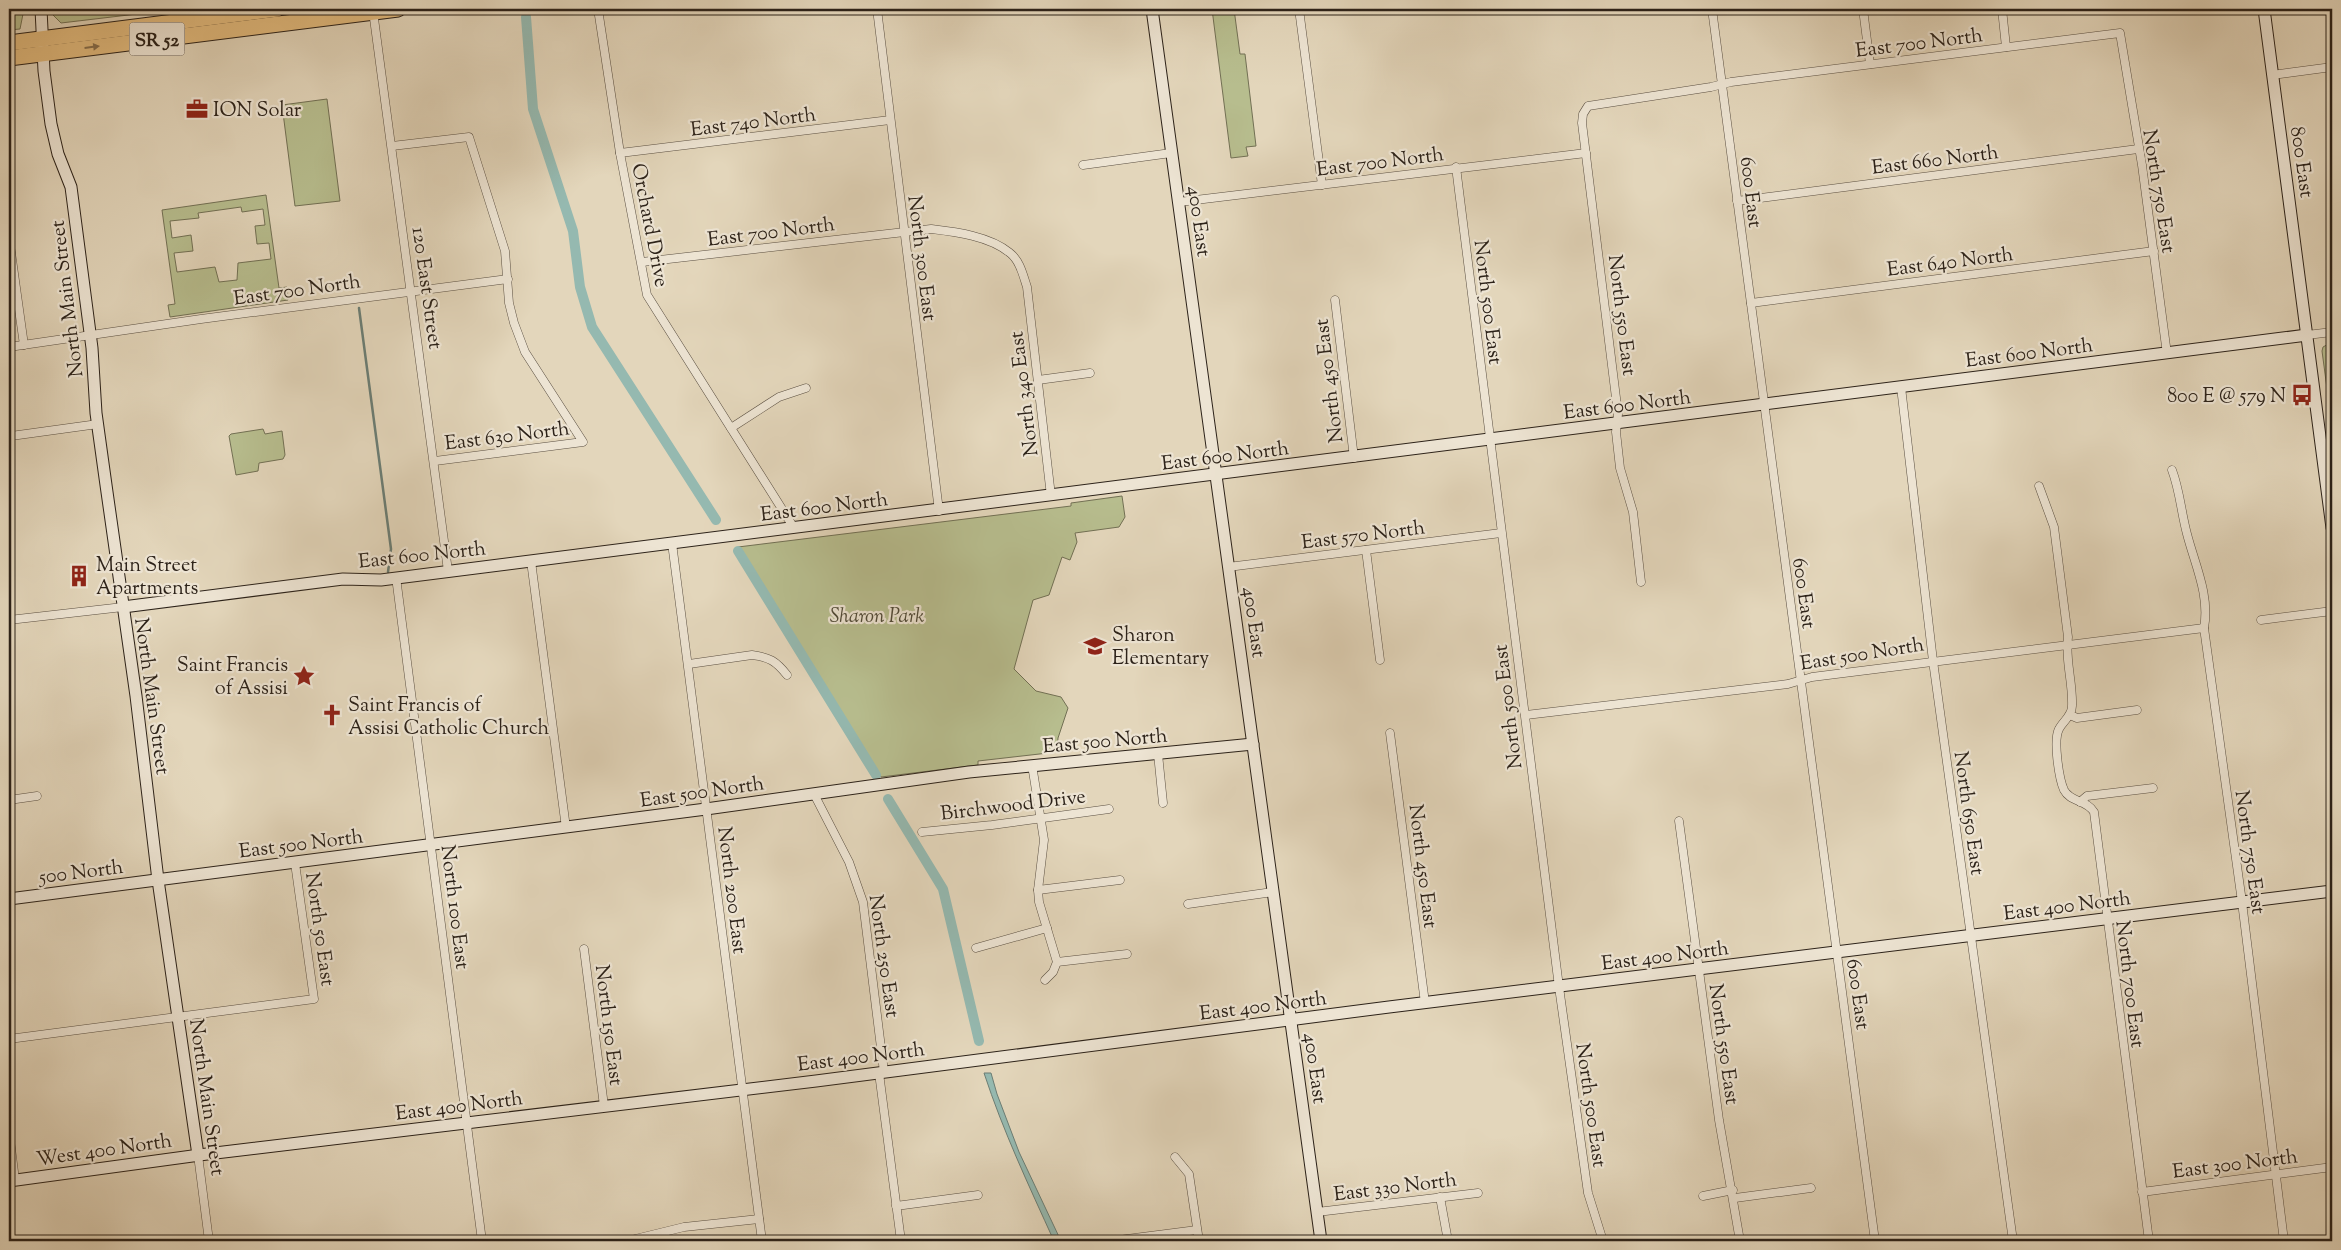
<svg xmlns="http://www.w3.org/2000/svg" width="2341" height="1250" viewBox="0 0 2341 1250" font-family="'Sorts Mill Goudy',serif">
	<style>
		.green { fill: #b7bd8e; stroke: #727054; fill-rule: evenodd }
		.water { fill: #95b9b0; stroke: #6b7d74 }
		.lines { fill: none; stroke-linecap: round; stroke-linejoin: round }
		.stream { stroke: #6b7d74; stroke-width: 2.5 }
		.canal { stroke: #95b9b0; stroke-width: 10 }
		.street-casing { stroke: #5a4f42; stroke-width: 9 }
		.secondary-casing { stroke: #2c2219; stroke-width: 13 }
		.highway-casing { stroke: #2c2219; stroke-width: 17 }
		.street { stroke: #ede4d3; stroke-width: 8 }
		.secondary { stroke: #ede4d3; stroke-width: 11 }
		.highway { stroke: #e2bb7e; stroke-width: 15 }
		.oneway { fill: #876e4c }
		.labels { text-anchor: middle; stroke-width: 4.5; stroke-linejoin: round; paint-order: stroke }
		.shield { fill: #ede4d3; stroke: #665c51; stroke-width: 1 }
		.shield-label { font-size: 19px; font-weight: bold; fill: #2c2219 }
		.street-label { font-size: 20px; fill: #2c2219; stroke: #ede4d3 }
		.poi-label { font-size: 20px; fill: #2c2219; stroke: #ede4d3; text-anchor: start }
		.park-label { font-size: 20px; font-style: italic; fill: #4f4936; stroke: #ede4d3 }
	</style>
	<rect width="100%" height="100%" fill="#e3d6bb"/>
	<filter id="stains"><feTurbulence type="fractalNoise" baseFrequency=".004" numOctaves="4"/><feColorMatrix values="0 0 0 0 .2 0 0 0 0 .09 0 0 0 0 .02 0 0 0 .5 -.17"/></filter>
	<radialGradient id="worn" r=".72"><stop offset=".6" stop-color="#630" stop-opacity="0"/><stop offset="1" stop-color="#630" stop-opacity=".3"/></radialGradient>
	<g class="green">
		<polygon points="9,9 24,9 20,29 9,30"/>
		<polygon points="51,9 179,9 61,23 52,14"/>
		<polygon points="1212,9 1234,9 1240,54 1245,54 1256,146 1246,147 1248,156 1231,158"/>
		<polygon points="327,99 340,201 295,206 282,105"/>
		<path d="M266,195L279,288L287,287L288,300L170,317L168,305L175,304L162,210ZM241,207L242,212L263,209L265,225L255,226L257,244L269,243L271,259L238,263L237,280L219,282L215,267L177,272L174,253L193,251L191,235L172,238L170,221L199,218L198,213Z"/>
		<polygon points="2332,342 2332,426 2322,351 2323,347"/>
		<polygon points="263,429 265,434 282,431 285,455 283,459 259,463 258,471 236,475 229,436 231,434"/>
		<polygon points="1122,496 1125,517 1119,527 1075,533 1077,542 1070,560 1062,557 1049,595 1033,600 1014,669 1036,691 1061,697 1068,708 1058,738 1057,752 978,761 978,765 881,777 738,547 1071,506 1071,503"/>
	</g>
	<path class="water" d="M984,1073H991L997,1094L1019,1152L1061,1241H1054C1029,1186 1003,1131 984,1073Z"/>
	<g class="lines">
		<polyline class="stream" points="359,308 391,549 388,572"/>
		<g class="canal">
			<polyline points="526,17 533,109 573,231 580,287 592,327 716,520"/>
			<polyline points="738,551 876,775"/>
			<polyline points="888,799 943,889 979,1041"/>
		</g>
		<g class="street-casing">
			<g id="street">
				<polyline points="194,9 195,19"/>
				<polyline points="598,9 620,153 647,295 794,528"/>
				<polyline points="877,9 939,511"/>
				<polyline points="1299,9 1322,185"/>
				<polyline points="1712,9 1875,1241"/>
				<polyline points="1863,9 1870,64"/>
				<polyline points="2002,9 2006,47"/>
				<polyline points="373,11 448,571"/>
				<polyline points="2272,75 2332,67"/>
				<polyline points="392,146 469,137 505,251 509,303 514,323 525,352 583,442 435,461"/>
				<polyline points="620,153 890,120"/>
				<polyline points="1083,165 1171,153"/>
				<polyline points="1456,167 1559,987 1588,1193 1603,1241"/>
				<polyline points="1737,201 2138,149"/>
				<polyline points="1179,202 1586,153"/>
				<polyline points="9,238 24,345"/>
				<path d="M642,262L931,229C956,232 990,236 1010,253C1020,261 1023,275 1027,287L1051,496"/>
				<polyline points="1335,300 1354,458"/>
				<polyline points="1751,303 2154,251"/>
				<polyline points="2307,335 2332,332"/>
				<polyline points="9,347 201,319 508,279"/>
				<polyline points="1038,380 1090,373"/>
				<polyline points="1901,387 1933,661 2013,1241"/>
				<polyline points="731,428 779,397 806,388"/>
				<polyline points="9,439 11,436 98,424"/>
				<path d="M2172,470C2180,491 2181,512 2187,534C2195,565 2210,595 2204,628L2242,902L2284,1241"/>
				<path d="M2039,486L2054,527L2068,637C2065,661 2073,682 2072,706C2072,716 2063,721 2059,729C2053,740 2059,779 2064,790C2070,802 2087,800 2094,812L2149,1241"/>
				<polyline points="672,543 762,1241"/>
				<polyline points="1366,550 1380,660"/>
				<polyline points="531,561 566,828"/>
				<polyline points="1228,567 1501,533"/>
				<polyline points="396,577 482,1241"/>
				<polyline points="1641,582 1633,512 1620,468 1616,432 1618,414 1582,123 1583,114 1588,106 1711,87 1731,82 2120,33 2142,165 2167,354"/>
				<polyline points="9,620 123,607"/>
				<polyline points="2261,620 2332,611"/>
				<path d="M689,664L752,655C769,657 776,661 787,675"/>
				<polyline points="1526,715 1788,684 1812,677 2204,628"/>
				<polyline points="2070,715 2077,718 2137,710"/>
				<polyline points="1390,733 1425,1003"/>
				<polyline points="1158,754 1163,803"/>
				<polyline points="1032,765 1044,840 1038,890 1039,902 1057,962 1053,972 1045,980"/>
				<polyline points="814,794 849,862 863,902 884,1072"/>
				<polyline points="9,800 37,796"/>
				<polyline points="2080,802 2087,796 2153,788"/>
				<polyline points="1679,821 1719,1120 1740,1241"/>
				<polyline points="922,832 992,825 1109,809"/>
				<polyline points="1038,890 1120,880"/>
				<polyline points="1188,904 1273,892"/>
				<polyline points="976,948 1047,928"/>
				<polyline points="584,949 604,1106"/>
				<polyline points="1057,962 1127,954"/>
				<polyline points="9,1039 314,999 295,863"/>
				<polyline points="879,1073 901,1241"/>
				<polyline points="9,1132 15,1180"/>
				<polyline points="198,1155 209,1241"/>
				<polyline points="1175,1157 1189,1174 1199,1241"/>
				<polyline points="2142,1192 2332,1167"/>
				<polyline points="1703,1196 1733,1190"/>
				<polyline points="1440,1197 1448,1241"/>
				<polyline points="1735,1198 1811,1188"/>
				<polyline points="896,1206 978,1195"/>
				<polyline points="1317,1212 1478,1193"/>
				<polyline points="627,1241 684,1227 759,1219"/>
				<polyline points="1120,1241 1119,1240 1197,1230"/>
			</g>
		</g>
		<g class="secondary-casing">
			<g id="secondary">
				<polyline points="41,9 44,71 51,124 58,154 71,187 92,348 96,413 106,485 136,696 158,880 198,1155"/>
				<polyline points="1152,9 1321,1241"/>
				<polyline points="2264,9 2332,528"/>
				<polyline points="123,607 343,579 381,580 2307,335"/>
				<polyline points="9,899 706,809 969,772 1253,744"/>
				<polyline points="9,1181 207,1154 816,1081 1389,1007 2332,891"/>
			</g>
		</g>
		<g class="highway-casing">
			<g id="highway">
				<polyline points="9,43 277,9"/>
				<polyline points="9,58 398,9"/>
			</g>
		</g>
		<use href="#street" class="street"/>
		<use href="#secondary" class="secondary"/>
		<use href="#highway" class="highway"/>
	</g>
	<defs><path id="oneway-solid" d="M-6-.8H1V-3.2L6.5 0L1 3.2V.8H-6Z" transform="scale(1.25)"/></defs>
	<use class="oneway" href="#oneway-solid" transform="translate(92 47) rotate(-7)"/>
	<defs>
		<g id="office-bare" transform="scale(1.725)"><path d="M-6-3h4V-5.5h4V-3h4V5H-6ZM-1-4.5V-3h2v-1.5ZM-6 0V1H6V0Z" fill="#8f2418" stroke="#ede4d3" stroke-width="2.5" paint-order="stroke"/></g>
		<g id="bus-bare" transform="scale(1.725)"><path d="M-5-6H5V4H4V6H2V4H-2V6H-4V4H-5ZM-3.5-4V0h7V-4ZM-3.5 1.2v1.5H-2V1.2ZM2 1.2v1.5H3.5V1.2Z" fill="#8f2418" stroke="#ede4d3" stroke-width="2.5" paint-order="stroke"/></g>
		<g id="building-bare" transform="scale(1.725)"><path d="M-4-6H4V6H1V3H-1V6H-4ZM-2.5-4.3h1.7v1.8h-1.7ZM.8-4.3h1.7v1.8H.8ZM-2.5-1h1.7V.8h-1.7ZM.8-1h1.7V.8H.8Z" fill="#8f2418" stroke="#ede4d3" stroke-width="2.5" paint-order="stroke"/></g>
		<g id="school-bare" transform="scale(1.725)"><path d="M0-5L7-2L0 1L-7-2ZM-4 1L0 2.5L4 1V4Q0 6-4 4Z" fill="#8f2418" stroke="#ede4d3" stroke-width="2.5" paint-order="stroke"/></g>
		<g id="sight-bare" transform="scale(1.725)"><path d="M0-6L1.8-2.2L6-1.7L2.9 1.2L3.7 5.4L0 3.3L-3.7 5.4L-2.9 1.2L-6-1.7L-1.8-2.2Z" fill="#8f2418" stroke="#ede4d3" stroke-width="2.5" paint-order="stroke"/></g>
		<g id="church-bare" transform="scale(1.725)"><path d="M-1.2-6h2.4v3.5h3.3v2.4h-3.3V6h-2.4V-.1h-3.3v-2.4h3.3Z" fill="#8f2418" stroke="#ede4d3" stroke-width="2.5" paint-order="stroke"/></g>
	</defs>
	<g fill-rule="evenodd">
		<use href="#office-bare" x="197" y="109"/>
		<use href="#bus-bare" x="2302" y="395"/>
		<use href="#building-bare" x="79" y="576"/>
		<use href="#school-bare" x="1095" y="646"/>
		<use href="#sight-bare" x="304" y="676"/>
		<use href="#church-bare" x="332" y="715"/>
	</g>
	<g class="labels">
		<rect class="shield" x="129.5" y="22.5" width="55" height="33" rx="4"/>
		<g class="shield-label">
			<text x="157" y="46">SR 52</text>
		</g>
		<g class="street-label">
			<text transform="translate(1919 42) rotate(-7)" y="7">East 700 North</text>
			<text transform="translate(753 121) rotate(-7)" y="7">East 740 North</text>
			<text transform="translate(1935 159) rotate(-7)" y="7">East 660 North</text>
			<text transform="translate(1380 161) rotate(-7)" y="7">East 700 North</text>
			<text transform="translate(2303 162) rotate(82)" y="7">800 East</text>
			<text transform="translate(2160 191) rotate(81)" y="7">North 750 East</text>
			<text transform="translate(1752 192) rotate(83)" y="7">600 East</text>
			<text transform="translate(1200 221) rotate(82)" y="7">400 East</text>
			<text transform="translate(651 225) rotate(79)" y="7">Orchard Drive</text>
			<text transform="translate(771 231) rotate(-7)" y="7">East 700 North</text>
			<text transform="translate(923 258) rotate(83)" y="7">North 300 East</text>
			<text transform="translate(1950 261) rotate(-7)" y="7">East 640 North</text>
			<text transform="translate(428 288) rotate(82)" y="7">120 East Street</text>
			<text transform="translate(297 289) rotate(-8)" y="7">East 700 North</text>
			<text transform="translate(66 299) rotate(-97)" y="7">North Main Street</text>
			<text transform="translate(1489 302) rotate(83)" y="7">North 500 East</text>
			<text transform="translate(1623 315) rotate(83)" y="7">North 550 East</text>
			<text transform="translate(2029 352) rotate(-7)" y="7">East 600 North</text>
			<text transform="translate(1328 381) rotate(-97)" y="7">North 450 East</text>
			<text transform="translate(1023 394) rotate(-97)" y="7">North 340 East</text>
			<text transform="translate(1627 404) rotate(-7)" y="7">East 600 North</text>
			<text transform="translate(507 435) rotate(-7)" y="7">East 630 North</text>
			<text transform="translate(1225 455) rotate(-7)" y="7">East 600 North</text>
			<text transform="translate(824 506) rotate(-7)" y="7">East 600 North</text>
			<text transform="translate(1363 534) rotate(-7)" y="7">East 570 North</text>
			<text transform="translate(422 554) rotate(-6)" y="7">East 600 North</text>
			<text transform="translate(1805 593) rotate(82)" y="7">600 East</text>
			<text transform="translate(1255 622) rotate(82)" y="7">400 East</text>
			<text transform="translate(1862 653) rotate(-9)" y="7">East 500 North</text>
			<text transform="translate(153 696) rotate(82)" y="7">North Main Street</text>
			<text transform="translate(1507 707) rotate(-97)" y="7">North 500 East</text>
			<text transform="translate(1105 740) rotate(-5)" y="7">East 500 North</text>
			<text transform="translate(702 791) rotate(-8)" y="7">East 500 North</text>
			<text transform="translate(1013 804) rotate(-7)" y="7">Birchwood Drive</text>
			<text transform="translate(1970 813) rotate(82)" y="7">North 650 East</text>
			<text transform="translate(301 843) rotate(-7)" y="7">East 500 North</text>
			<text transform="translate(2251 852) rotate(82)" y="7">North 750 East</text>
			<text transform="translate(1424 866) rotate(83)" y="7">North 450 East</text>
			<text transform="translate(81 871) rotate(-7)" y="7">500 North</text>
			<text transform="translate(733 890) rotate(83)" y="7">North 200 East</text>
			<text transform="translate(2067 905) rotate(-7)" y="7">East 400 North</text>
			<text transform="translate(456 907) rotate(83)" y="7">North 100 East</text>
			<text transform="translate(321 929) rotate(82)" y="7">North 50 East</text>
			<text transform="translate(1665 955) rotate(-7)" y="7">East 400 North</text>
			<text transform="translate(885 956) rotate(82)" y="7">North 250 East</text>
			<text transform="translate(2131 984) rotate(83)" y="7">North 700 East</text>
			<text transform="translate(1859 994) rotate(82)" y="7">600 East</text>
			<text transform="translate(1263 1005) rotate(-7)" y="7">East 400 North</text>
			<text transform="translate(610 1025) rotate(83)" y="7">North 150 East</text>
			<text transform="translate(1725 1044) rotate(82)" y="7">North 550 East</text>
			<text transform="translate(861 1056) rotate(-7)" y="7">East 400 North</text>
			<text transform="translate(1316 1068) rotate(82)" y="7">400 East</text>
			<text transform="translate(208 1097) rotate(82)" y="7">North Main Street</text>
			<text transform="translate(459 1105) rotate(-7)" y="7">East 400 North</text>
			<text transform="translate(1592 1105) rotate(82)" y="7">North 500 East</text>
			<text transform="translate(104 1149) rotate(-8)" y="7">West 400 North</text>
			<text transform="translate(2235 1163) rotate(-7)" y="7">East 300 North</text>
			<text transform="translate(1395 1186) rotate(-7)" y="7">East 330 North</text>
		</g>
		<g class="poi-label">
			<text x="213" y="116">ION Solar</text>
			<text x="2286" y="402" text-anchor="end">800 E @ 579 N</text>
			<text x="96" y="571">Main Street<tspan x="96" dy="23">Apartments</tspan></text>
			<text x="1112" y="641">Sharon<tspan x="1112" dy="23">Elementary</tspan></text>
			<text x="288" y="671" text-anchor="end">Saint Francis<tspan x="288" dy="23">of Assisi</tspan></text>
			<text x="348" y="711">Saint Francis of<tspan x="348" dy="23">Assisi Catholic Church</tspan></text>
		</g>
		<g class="park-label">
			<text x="877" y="622">Sharon Park</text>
		</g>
	</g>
	<rect width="2341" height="1250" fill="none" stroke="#e3d6bb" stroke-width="30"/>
	<rect x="10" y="10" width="2321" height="1230" fill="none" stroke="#2c2219" stroke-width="2.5"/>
	<rect x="15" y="15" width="2311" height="1220" fill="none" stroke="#2c2219"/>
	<rect width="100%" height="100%" filter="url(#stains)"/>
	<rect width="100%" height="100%" fill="url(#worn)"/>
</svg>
